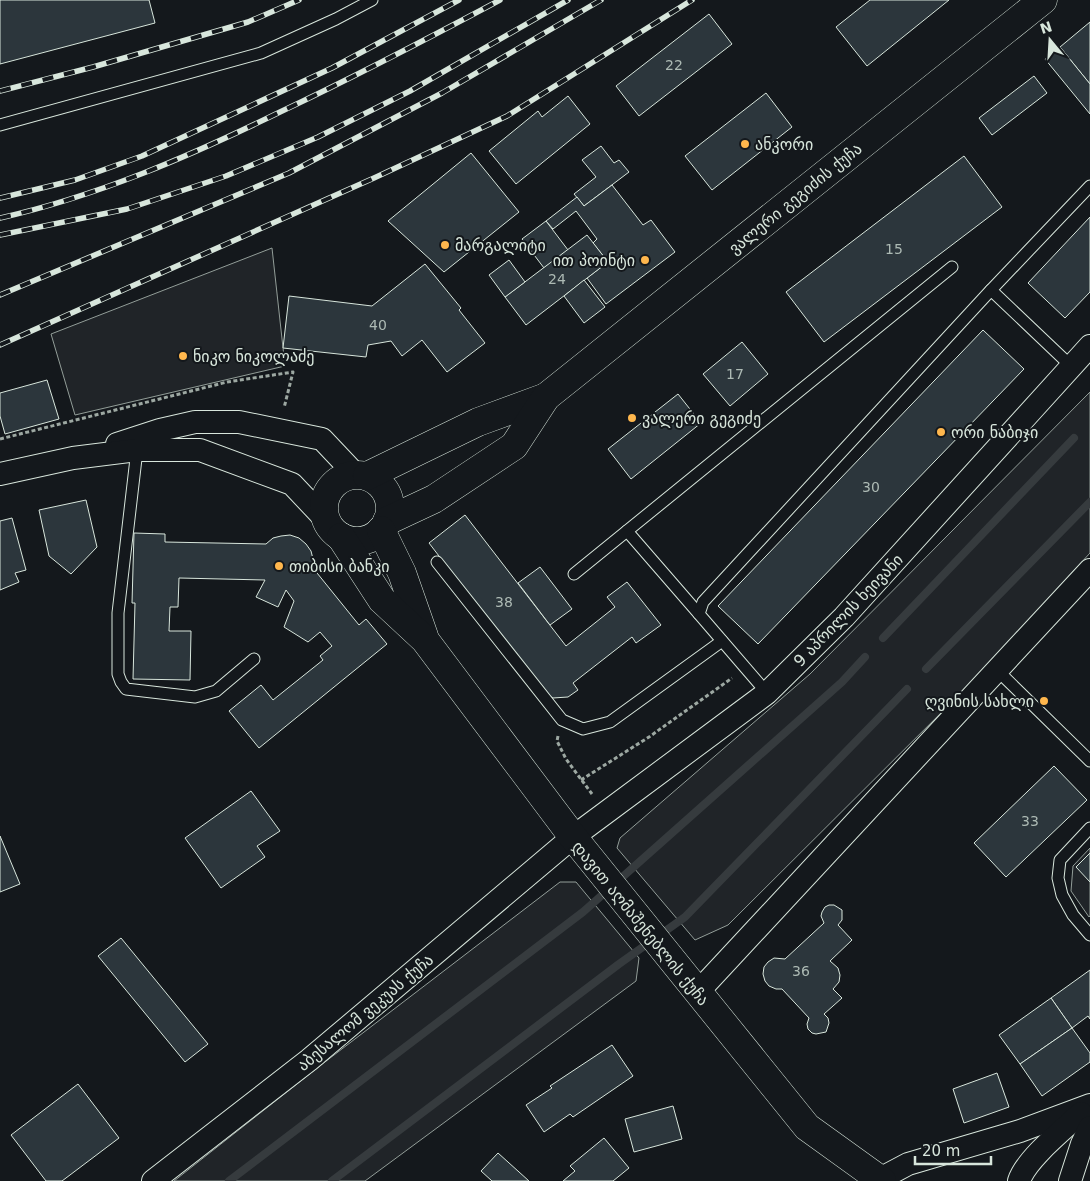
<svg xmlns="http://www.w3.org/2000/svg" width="1090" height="1181" viewBox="0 0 1090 1181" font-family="'DejaVu Sans','Noto Sans Georgian',sans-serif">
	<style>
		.green { fill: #202428; stroke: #939e99 }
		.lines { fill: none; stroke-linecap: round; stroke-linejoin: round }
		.stream { stroke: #363b3e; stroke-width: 8 }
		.building { fill: #2c363c; stroke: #d8e6dc }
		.service-casing { stroke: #d8e6dc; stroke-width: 13 }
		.minor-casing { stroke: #d8e6dc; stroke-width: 24 }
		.tertiary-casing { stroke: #d8e6dc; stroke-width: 29 }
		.path { stroke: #9da8a2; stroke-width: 3; stroke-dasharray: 4 2.5; stroke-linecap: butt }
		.service { stroke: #14181c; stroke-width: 11 }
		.minor { stroke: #14181c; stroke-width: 22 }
		.tertiary { stroke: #14181c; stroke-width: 28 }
		.rail-casing { stroke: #d8e6dc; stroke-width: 5.5 }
		.rail { stroke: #14181c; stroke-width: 4; stroke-dasharray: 11; stroke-linecap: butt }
		.poi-dot { fill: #ffb74d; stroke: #14181c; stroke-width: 2 }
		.labels { text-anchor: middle; stroke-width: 4; stroke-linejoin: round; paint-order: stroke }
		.number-label { font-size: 14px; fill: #adbab4 }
		.poi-label { font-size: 16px; fill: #d8e6dc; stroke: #14181c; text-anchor: start }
		.street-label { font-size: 16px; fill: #d8e6dc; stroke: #14181c }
	</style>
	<rect width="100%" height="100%" fill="#14181c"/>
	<g class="green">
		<polygon points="272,248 285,366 75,415 51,334"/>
		<polygon points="1090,392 1090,553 970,684 728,925 695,940 617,848 620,838 810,674"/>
		<polygon points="1090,848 1090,916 1089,917 1071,891 1073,866"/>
		<polygon points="560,882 576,882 639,958 636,981 365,1181 174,1181 321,1065"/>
	</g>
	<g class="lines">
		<g class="stream">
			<polyline points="883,638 1074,438"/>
			<polyline points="926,669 1090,502"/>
			<polyline points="229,1181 583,912 842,682 865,657"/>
			<polyline points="332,1181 619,964 685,917 907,689"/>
		</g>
	</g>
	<g class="building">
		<polygon points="0,0 149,0 155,23 0,64"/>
		<polygon points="870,0 949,0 867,66 836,27"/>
		<polygon points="709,14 732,44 639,116 616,86"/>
		<polygon points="1090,22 1090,84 1060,47"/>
		<polygon points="1060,47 1090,84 1090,114 1045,59"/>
		<polygon points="1034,76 1047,93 992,135 979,118"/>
		<polygon points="766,93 792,127 712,190 685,156"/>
		<polygon points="568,96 590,124 516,184 489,151 538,111 542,117"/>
		<polygon points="601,146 614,163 619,160 629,172 584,206 574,194 596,177 582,160"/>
		<polygon points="471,153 519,212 444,272 388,221"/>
		<polygon points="964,156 1002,207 824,342 786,292"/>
		<polygon points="612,185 643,225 651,220 675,252 606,304 587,278 608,262 593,243 597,239 576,211 553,229 546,221 577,197 584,206"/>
		<polygon points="1090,217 1090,292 1065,318 1028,283"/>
		<polygon points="546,221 568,250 544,268 522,239"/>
		<polygon points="587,235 608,262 526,325 505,297"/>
		<polygon points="509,260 525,282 505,297 489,275"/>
		<polygon points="425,264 461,308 459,310 485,343 447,372 422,340 402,356 391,341 368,345 366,357 283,348 289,296 372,306"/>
		<polygon points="584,280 605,307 584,323 564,296"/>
		<polygon points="983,330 1024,369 758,644 718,606"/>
		<polygon points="742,342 768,374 730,406 703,374"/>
		<polygon points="47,380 59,419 5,434 0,416 0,393"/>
		<polygon points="678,394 701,423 631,479 608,449"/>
		<polygon points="86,500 97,547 71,574 49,556 39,510"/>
		<polygon points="465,515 566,646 615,607 607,597 627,582 661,625 636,643 632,637 573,683 578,690 568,697 553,698 544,693 429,543"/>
		<polygon points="12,518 26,570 15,573 19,582 0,590 0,521"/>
		<polygon points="134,533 165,534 165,542 266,544 273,538 281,536 290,535 299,538 306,544 311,551 313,559 313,568 359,625 366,619 387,644 259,748 229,711 261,685 273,700 323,660 320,656 332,646 320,632 308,642 284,627 294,601 286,590 278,607 256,597 265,580 179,578 178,607 170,607 169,631 191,631 190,680 133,679 135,603 132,603"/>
		<polygon points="540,567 572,609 550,625 518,583"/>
		<polygon points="1054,766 1087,800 1006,877 974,843"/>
		<polygon points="251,791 280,831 257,846 265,857 221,888 185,838"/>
		<polygon points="0,836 20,884 0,892"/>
		<polygon points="1090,853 1090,882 1076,867"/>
		<polygon points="829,905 834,905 842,910 842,920 838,925 852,940 830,961 838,968 840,975 839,982 833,989 842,998 824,1014 828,1018 829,1023 826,1032 816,1034 812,1033 808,1029 807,1024 809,1018 782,989 776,989 769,986 765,981 763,974 764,967 768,962 774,958 785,959 824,923 821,916 822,912 825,907"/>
		<polygon points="121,938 208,1044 185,1062 98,956"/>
		<polygon points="1090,970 1090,1019 1088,1016 1072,1028 1051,998"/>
		<polygon points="1051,998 1072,1028 1020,1064 999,1035"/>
		<polygon points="1072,1028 1090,1053 1090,1062 1042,1096 1020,1064"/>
		<polygon points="612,1045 633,1076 573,1117 570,1114 544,1132 526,1105 552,1088 550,1086"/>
		<polygon points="997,1073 1009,1107 964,1123 953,1089"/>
		<polygon points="78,1084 119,1138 62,1181 46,1181 11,1135"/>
		<polygon points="673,1106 682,1139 634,1152 625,1119"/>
		<polygon points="604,1138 629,1168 613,1181 563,1181 575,1171 570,1166"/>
		<polygon points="498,1153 529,1181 492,1181 481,1171"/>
	</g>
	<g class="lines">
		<g class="service-casing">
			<g id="service">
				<polyline points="0,125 261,53 336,19 372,0"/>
				<polyline points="991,290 1090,186"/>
				<polyline points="137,450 118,613 118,674 121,682 126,689 195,697 216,691 254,659"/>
				<polyline points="627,531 699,614"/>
				<polyline points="437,562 562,720 583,729 610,722 722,641"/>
				<polyline points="574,574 952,267"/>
				<polyline points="997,670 1090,761"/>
				<polyline points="767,693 699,614 703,602 991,290 1071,366"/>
				<polyline points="1090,828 1060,860 1058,878 1062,895 1073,915 1090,935"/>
			</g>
		</g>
		<g class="minor-casing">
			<g id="minor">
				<polyline points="117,444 160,430 195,422 239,422 322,439 356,475"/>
				<polyline points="0,474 73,458 137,450 200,450 292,484 326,520"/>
				<polyline points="697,993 1090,570"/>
				<polyline points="153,1181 309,1060 573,837 767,693 844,617 1090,346"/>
				<polyline points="876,1181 908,1164 1020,1131 1090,1105"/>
				<path d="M1019,1181C1026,1159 1064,1129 1081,1113"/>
				<polyline points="1070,1181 1082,1144 1090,1127"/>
			</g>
		</g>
		<g class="tertiary-casing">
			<g id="tertiary">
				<circle cx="357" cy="508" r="33"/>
				<polyline points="367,476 478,422 546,397"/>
				<polyline points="387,521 434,499 514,446 546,397 1043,0"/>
				<polyline points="381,530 402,573 424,636"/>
				<polyline points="341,537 382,600 425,640 573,837 807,1127 882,1181"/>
			</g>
		</g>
		<g class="path">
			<polyline points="0,439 227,382 293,372 284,408"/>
			<polyline points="558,736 557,741 566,759 592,794"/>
			<polyline points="581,780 649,737 732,678"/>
		</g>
		<use href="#service" class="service"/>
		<use href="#minor" class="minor"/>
		<use href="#tertiary" class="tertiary"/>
		<g class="rail-casing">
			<g id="rail">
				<polyline points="0,91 93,67 248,22 299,0"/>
				<polyline points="0,198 75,180 142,156 332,68 459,0"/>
				<path d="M0,218C98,196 190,156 280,112C354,77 427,39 500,0"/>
				<polyline points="0,235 127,209 226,176 318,137 410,91 568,0"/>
				<polyline points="0,295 289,173 442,93 601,0"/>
				<polyline points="0,345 374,178 507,116 692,0"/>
			</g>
		</g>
		<use href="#rail" class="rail"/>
	</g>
	<g class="poi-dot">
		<circle cx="745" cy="144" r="5"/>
		<circle cx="445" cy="245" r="5"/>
		<circle cx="645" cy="260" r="5"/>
		<circle cx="183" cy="356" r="5"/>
		<circle cx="632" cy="418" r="5"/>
		<circle cx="941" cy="432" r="5"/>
		<circle cx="279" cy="566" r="5"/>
		<circle cx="1044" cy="701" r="5"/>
	</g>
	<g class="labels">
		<g class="number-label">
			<text x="674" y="70">22</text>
			<text x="894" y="254">15</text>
			<text x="557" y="284">24</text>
			<text x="378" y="330">40</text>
			<text x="735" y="379">17</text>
			<text x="871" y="492">30</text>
			<text x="504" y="607">38</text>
			<text x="1030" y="826">33</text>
			<text x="801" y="976">36</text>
		</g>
		<g class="poi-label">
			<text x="755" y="150">ანკორი</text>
			<text x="455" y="251">მარგალიტი</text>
			<text x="635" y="266" text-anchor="end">ით პოინტი</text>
			<text x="193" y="362">ნიკო ნიკოლაძე</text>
			<text x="642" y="424">ვალერი გეგიძე</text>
			<text x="951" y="438">ორი ნაბიჯი</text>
			<text x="289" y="572">თიბისი ბანკი</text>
			<text x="1034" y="707" text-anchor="end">ღვინის სახლი</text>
		</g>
		<g class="street-label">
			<text transform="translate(795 198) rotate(-39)" y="6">ვალერი გეგიძის ქუჩა</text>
			<text transform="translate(848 610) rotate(-46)" y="6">9 აპრილის ხეივანი</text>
			<text transform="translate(641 923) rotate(51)" y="6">დავით აღმაშენებლის ქუჩა</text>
			<text transform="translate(365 1012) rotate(-40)" y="6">აბესალომ ვეკუას ქუჩა</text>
		</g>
	</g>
	<g transform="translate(1050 40) rotate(342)" stroke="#14181c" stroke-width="4" paint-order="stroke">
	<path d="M0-4L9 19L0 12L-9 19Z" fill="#d8e6dc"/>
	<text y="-8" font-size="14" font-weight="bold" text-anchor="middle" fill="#d8e6dc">N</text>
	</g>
	<path d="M915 1156v8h76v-8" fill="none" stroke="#d8e6dc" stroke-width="2.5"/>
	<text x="922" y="1156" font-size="15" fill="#d8e6dc" stroke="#14181c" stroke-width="4" paint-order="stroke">20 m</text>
</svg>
